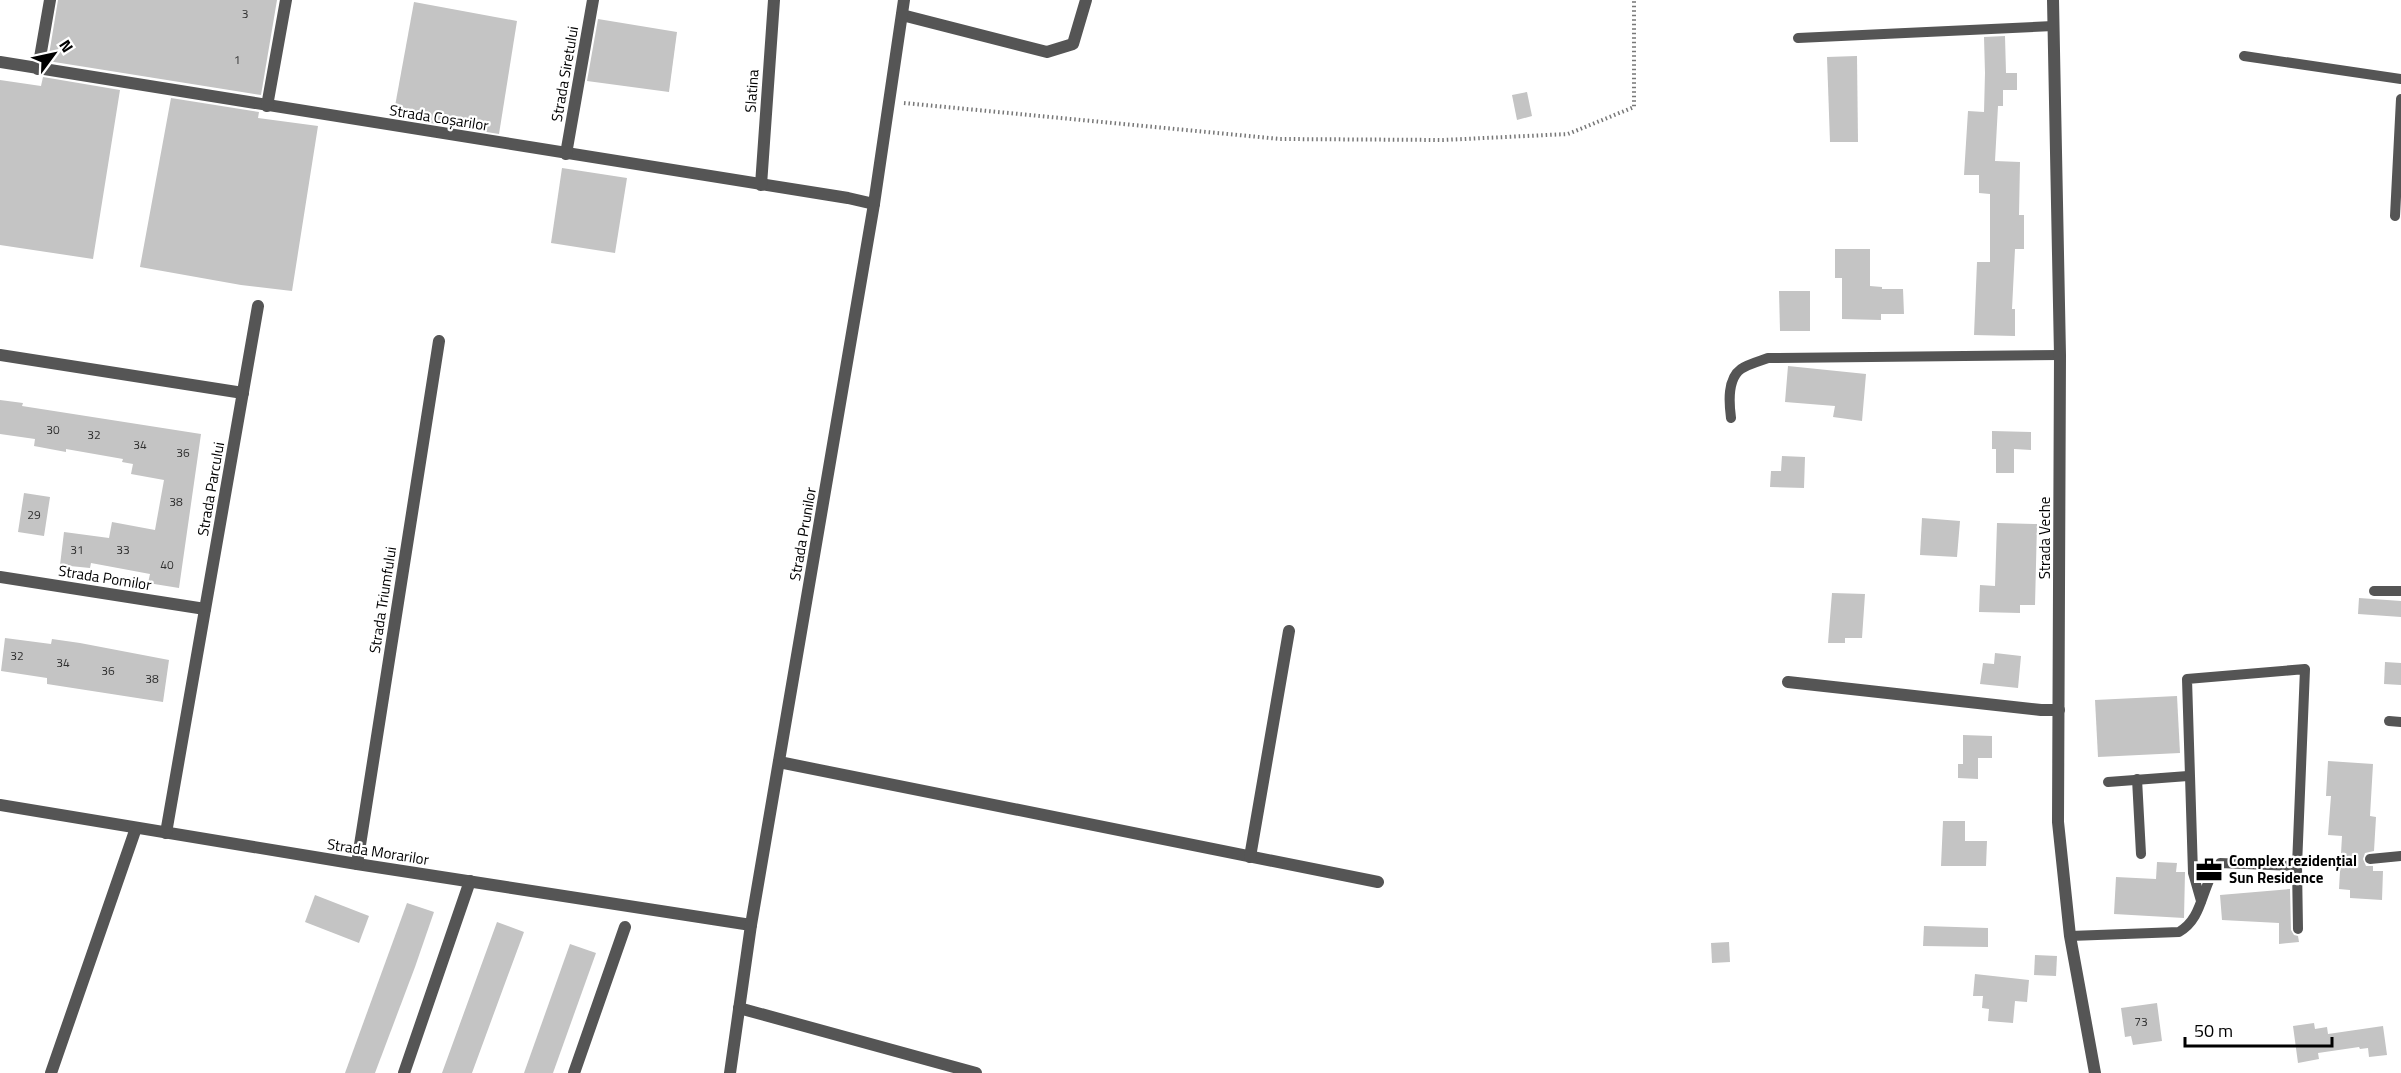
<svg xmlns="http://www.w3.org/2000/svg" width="2401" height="1073" viewBox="0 0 2401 1073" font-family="'Titillium Web',sans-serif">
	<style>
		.building { fill: #c4c4c4 }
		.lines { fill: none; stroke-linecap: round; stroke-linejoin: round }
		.path { stroke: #777; stroke-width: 4; stroke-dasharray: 1.5 3; stroke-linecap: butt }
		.service { stroke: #555; stroke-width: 10 }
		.minor { stroke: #555; stroke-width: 12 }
		.tertiary { stroke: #555; stroke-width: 12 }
		.labels { text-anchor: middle; stroke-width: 4.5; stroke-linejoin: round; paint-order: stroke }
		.number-label { font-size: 12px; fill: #313131 }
		.street-label { font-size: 15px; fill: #000; stroke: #fff }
		.poi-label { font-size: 15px; font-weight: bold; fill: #000; stroke: #fff; text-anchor: start }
	</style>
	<rect width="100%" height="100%" fill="#fff"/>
	<g class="building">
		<polygon points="58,0 277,0 261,95 48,61"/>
		<polygon points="414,2 517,21 499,134 393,117"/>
		<polygon points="598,19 677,32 669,92 587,81"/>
		<polygon points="2005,36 2006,73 2017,73 2017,90 2003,90 2003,106 1998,106 1995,161 2020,162 2019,215 2024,215 2024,249 2015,249 2012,309 2015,309 2015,336 1974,335 1977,262 1990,262 1990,194 1979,193 1979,175 1964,175 1968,111 1984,112 1985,73 1984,37"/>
		<polygon points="1857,56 1858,142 1830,142 1827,57"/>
		<polygon points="43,77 120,90 93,259 0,245 0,80 41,86"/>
		<polygon points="1527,92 1532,116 1517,120 1512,95"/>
		<polygon points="171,98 259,112 258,118 318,126 292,291 241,285 140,267"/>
		<polygon points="562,168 627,178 615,253 551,243"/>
		<polygon points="1835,249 1870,249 1870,286 1882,287 1882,289 1903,289 1904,314 1881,314 1881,320 1842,319 1842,278 1835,278"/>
		<polygon points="1779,291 1810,291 1810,331 1780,331"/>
		<polygon points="1788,366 1866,374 1862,421 1833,417 1835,406 1785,402"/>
		<polygon points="0,400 23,403 22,406 201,434 179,588 148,583 150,574 91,563 90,568 60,565 64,532 109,538 112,522 155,530 164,480 131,474 133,464 122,462 123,459 66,449 66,452 34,446 35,439 0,434"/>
		<polygon points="1992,431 2031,432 2031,450 2014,449 2014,473 1996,473 1996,449 1992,449"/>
		<polygon points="1782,456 1805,457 1804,488 1770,487 1771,471 1781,471"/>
		<polygon points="24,493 50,497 44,536 18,532"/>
		<polygon points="1922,518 1960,521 1957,557 1920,555"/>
		<polygon points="1997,523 2037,524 2035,605 2020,605 2020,613 1979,612 1980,585 1995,586"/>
		<polygon points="1832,593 1865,594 1862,638 1845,638 1845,643 1828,643"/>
		<polygon points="2359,598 2401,601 2401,617 2358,614"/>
		<polygon points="5,638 51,644 52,639 80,643 169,660 163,702 47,684 47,678 1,671"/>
		<polygon points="1995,653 2021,656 2018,688 1980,684 1983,663 1994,664"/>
		<polygon points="2385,662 2401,663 2401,685 2384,684"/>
		<polygon points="2177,696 2180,753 2098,757 2095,700"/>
		<polygon points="1963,735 1992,736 1992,758 1978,758 1978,779 1958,778 1958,764 1963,764"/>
		<polygon points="2328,761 2373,764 2370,816 2376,817 2374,851 2365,853 2363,859 2366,866 2373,866 2373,871 2383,871 2382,900 2350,898 2350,890 2339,889 2342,836 2328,835 2331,796 2326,796"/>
		<polygon points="1943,821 1965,821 1965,841 1987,841 1986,866 1941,866"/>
		<polygon points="2157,862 2177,863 2176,872 2185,872 2184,918 2114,914 2116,877 2156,879"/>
		<polygon points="2290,889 2291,930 2294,935 2298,936 2299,942 2279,944 2279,923 2222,920 2220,895"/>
		<polygon points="315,895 369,916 359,943 305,922"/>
		<polygon points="407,903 434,912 415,967 375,1073 345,1073"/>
		<polygon points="497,922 524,932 504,986 472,1073 442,1073"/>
		<polygon points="1924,926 1988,928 1988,947 1923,946"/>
		<polygon points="1729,942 1730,962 1712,963 1711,943"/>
		<polygon points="570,944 596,953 553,1073 524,1073"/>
		<polygon points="2035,955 2057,956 2056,976 2034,975"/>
		<polygon points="1975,974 2029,980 2027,1002 2015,1001 2013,1023 1988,1021 1989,1009 1982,1008 1983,996 1973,996"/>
		<polygon points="2157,1003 2162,1041 2133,1045 2131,1036 2125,1037 2121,1008"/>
		<polygon points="2314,1023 2315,1029 2327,1027 2328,1034 2383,1026 2387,1055 2369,1057 2368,1048 2360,1049 2359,1047 2318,1053 2319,1059 2298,1063 2293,1026"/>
	</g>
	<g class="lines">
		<polyline class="path" points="904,103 1280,139 1443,140 1568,134 1634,107 1634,0"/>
		<g class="service">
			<polyline points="1798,38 2053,26"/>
			<polyline points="2244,56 2401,79"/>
			<polyline points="2395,216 2401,99"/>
			<path d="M1731,418C1729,403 1727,379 1741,369C1748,364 1760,361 1768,358L2060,355"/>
			<polyline points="2374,591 2401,591"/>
			<polyline points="2389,721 2401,722"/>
			<polyline points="2137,779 2141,854"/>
			<polyline points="2108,782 2188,776"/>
			<polyline points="2370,859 2401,856"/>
			<polyline points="2201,901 2193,873 2187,679 2305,669 2297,866 2298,929"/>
			<path d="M2070,936L2179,932C2205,917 2200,885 2220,863L2297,866"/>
		</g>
		<g class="minor">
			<polyline points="902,15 1047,52 1073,44 1086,0"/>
			<polyline points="0,62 848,198 874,204"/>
			<polyline points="38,69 50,0"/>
			<polyline points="267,106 286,0"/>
			<polyline points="566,154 593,0"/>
			<polyline points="761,185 774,0"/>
			<polyline points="0,355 243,393"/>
			<polyline points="0,577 205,609"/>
			<polyline points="1788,682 2041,710 2059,710"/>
			<polyline points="779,762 1378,882"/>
			<polyline points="0,805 357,864 751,925"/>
			<polyline points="166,833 258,306"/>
			<polyline points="1250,857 1289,631"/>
			<polyline points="357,864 439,341"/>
			<polyline points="739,1008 976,1073"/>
			<polyline points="51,1073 136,828"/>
			<polyline points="404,1073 470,881"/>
			<polyline points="574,1073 625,927"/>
			<polyline points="730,1073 751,925 874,204 904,0"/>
		</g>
		<polyline class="tertiary" points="2053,0 2060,355 2058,822 2070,936 2095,1073"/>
	</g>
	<defs>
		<g id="office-bare" transform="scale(2.07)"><path d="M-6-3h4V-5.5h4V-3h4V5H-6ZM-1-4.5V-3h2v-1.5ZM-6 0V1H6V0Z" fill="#000" stroke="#fff" stroke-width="2.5" paint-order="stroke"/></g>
	</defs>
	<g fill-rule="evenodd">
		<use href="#office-bare" x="2209" y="870"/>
	</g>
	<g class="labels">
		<g class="number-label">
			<text x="245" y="18">3</text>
			<text x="237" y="64">1</text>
			<text x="53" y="434">30</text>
			<text x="94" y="439">32</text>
			<text x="140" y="449">34</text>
			<text x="183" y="457">36</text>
			<text x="176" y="506">38</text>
			<text x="34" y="519">29</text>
			<text x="77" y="554">31</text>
			<text x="123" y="554">33</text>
			<text x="167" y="569">40</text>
			<text x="17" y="660">32</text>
			<text x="63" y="667">34</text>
			<text x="108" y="675">36</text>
			<text x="152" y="683">38</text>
			<text x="2141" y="1026">73</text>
		</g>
		<g class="street-label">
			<text transform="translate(565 74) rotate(-80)" y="5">Strada Siretului</text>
			<text transform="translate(752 91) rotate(-86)" y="5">Slatina</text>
			<text transform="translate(439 118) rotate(9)" y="5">Strada Coșarilor</text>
			<text transform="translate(211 489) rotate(-80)" y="5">Strada Parcului</text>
			<text transform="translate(803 534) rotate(-80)" y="5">Strada Prunilor</text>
			<text transform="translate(2045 538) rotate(-90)" y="5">Strada Veche</text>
			<text transform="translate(105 578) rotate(9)" y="5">Strada Pomilor</text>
			<text transform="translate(383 600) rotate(-81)" y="5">Strada Triumfului</text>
			<text transform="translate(378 852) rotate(9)" y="5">Strada Morarilor</text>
		</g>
		<g class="poi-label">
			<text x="2229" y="866">Complex rezidențial<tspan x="2229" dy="17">Sun Residence</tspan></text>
		</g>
	</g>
	<g transform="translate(54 54) rotate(57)" stroke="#ffffff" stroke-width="4.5" paint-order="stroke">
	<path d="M0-4.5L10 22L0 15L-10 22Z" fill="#000000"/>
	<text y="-9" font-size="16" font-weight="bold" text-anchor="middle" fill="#000000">N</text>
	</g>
	<path d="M2185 1037v9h147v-9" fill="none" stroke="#000000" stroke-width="3"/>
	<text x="2194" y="1037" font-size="18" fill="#000000" stroke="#ffffff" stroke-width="4.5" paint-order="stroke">50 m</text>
</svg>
